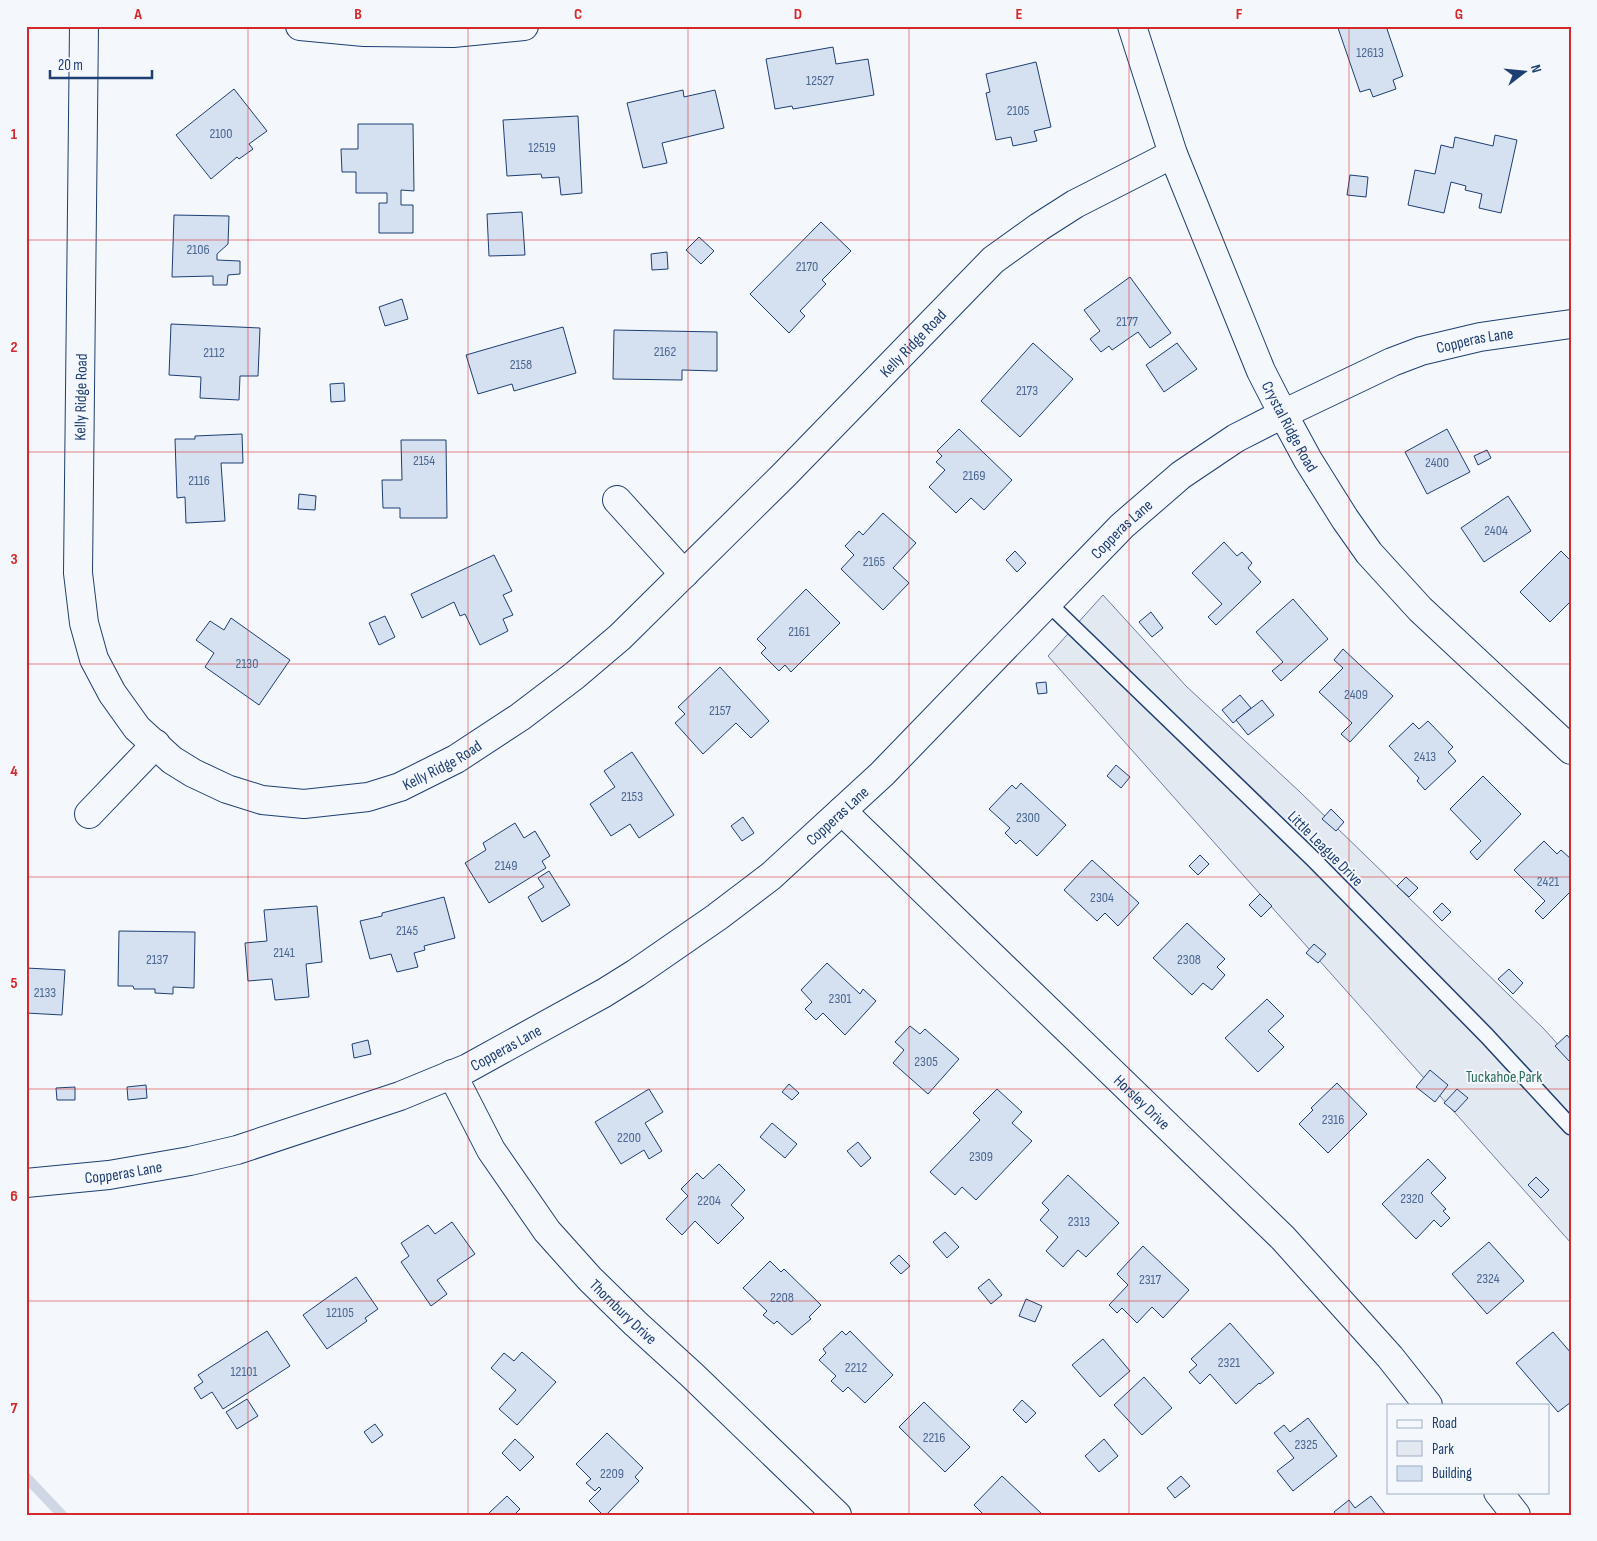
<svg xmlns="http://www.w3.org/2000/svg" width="1597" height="1541" viewBox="0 0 1597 1541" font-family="'Sofia Sans Condensed',sans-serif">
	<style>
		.green { fill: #e3e9f0; stroke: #687fa3 }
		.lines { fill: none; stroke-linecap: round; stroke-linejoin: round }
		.stream { stroke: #cfd7e4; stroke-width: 10 }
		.building { fill: #d5e0f0; stroke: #1d3f73 }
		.lane-casing { stroke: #1d3f73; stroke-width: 18 }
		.street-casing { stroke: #1d3f73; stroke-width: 30 }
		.secondary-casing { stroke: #1d3f73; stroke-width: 30 }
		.lane { stroke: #f4f7fb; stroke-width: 15 }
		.street { stroke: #f4f7fb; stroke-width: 28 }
		.secondary { stroke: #f4f7fb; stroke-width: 28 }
		.grid { fill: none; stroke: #d62828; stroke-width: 1; stroke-opacity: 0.55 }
		.labels { text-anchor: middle; stroke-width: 4; stroke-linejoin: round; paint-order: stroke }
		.number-label { font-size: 14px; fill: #4b6792 }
		.street-label { font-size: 16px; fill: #1d3f73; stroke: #f4f7fb }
		.park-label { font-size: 16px; fill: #2c6c60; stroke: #f4f7fb }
		.neatline { fill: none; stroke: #d62828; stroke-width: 2 }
		.grid-label { font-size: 16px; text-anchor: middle; font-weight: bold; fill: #d62828 }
	</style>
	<rect width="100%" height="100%" fill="#f4f7fb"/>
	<polygon class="green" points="1103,595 1186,686 1300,792 1544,1029 1571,1059 1571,1243 1048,656"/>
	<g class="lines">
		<polyline class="stream" points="26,1477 62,1515"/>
	</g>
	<g class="building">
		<polygon points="1342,26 1386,26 1403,76 1393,80 1396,89 1373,97 1370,89 1360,92 1338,28"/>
		<polygon points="833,47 836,64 868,59 874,95 793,109 792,106 775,109 766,59"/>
		<polygon points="1036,62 1051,127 1034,131 1037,141 1013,146 1011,137 996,140 986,93 990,92 986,74"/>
		<polygon points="234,89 267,131 249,144 253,149 239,159 237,157 211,179 176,135"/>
		<polygon points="683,90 684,97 715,90 724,128 662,143 667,163 643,168 627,103"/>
		<polygon points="578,116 582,193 561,195 559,177 542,178 541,174 507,176 503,120"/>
		<polygon points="358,124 413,124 414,191 401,190 401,205 413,205 413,233 379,233 379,203 387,203 387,193 356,193 356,172 342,172 341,149 358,149"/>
		<polygon points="1495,135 1517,140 1501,213 1479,208 1482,194 1465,190 1466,186 1451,182 1444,213 1408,205 1415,170 1435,174 1441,145 1453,148 1455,137 1493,146"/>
		<polygon points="1350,175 1368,177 1366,197 1347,195"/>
		<polygon points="522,212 525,255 489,256 487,214"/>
		<polygon points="174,215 229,216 228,244 217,254 217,260 240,261 240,274 228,275 227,285 213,285 213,276 172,277"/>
		<polygon points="821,222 851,251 822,280 826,284 800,311 805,316 789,333 750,294"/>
		<polygon points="699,237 714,251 701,264 686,250"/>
		<polygon points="667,252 668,269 652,270 651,254"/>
		<polygon points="1130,277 1171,333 1150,348 1138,332 1112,350 1109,346 1101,352 1090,339 1100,331 1084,310"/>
		<polygon points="402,299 408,319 385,326 379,307"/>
		<polygon points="171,324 260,328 258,376 240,376 239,400 200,398 201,377 169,375"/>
		<polygon points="563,327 576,373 514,391 512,384 478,394 466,355"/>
		<polygon points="614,330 717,332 717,371 682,370 682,380 613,379"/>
		<polygon points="1033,343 1073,379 1020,437 981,401"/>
		<polygon points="1177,343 1197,369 1164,392 1146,365"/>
		<polygon points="344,383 345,401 331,402 330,384"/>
		<polygon points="959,429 1012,480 984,510 971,498 956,513 929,487 945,470 936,462 942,456 937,451"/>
		<polygon points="1447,429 1470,472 1427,494 1405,452"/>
		<polygon points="242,434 243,463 221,463 225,521 186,523 185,497 177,498 175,439 195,439 195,436"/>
		<polygon points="401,440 446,440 447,518 400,518 400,508 383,508 382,480 402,480"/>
		<polygon points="1487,450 1491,458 1478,465 1474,456"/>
		<polygon points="299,494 316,496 315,510 298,509"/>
		<polygon points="1508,496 1531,531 1484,562 1461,528"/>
		<polygon points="883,513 916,543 893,568 909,583 883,610 841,569 854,555 845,546 859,531 863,535"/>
		<polygon points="1224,542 1237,556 1242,552 1252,563 1248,568 1261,582 1216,625 1208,617 1222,604 1192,573"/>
		<polygon points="1015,551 1026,563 1017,572 1006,560"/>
		<polygon points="1561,551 1571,561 1571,601 1550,622 1520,592"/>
		<polygon points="494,555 512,591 503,595 513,615 503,619 508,631 480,645 465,614 460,616 454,602 422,618 411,594"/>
		<polygon points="806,589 840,623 791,672 785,665 779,671 761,653 766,648 757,639"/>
		<polygon points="1293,599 1328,639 1281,681 1272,671 1283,662 1256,632"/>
		<polygon points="1151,612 1163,628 1152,637 1139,622"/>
		<polygon points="385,616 395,637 379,645 369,623"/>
		<polygon points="231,618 290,660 259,705 205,667 214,653 196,640 210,621 224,630"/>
		<polygon points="1343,649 1393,696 1350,742 1341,734 1352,723 1319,692 1343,668 1334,660"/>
		<polygon points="720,667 769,721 751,738 736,723 703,754 675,723 685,714 678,707"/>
		<polygon points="1046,682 1047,693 1038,694 1036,683"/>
		<polygon points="1240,695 1251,708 1233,723 1222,710"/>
		<polygon points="1262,700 1274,715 1248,735 1236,720"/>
		<polygon points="1428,721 1453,747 1448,752 1456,761 1425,790 1417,781 1419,778 1389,746 1413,723 1419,729"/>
		<polygon points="632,752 674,815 639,838 630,824 611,836 590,804 615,787 604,771"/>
		<polygon points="1116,765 1130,777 1121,788 1107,776"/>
		<polygon points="1483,776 1521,814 1477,860 1470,852 1481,841 1450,809"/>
		<polygon points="1021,783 1066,825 1037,856 1020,840 1016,844 1005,833 1010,828 989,809 1012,785 1016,789"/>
		<polygon points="1331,809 1344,822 1336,831 1322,819"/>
		<polygon points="743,817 754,833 742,841 731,826"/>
		<polygon points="515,823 524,838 535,831 550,856 542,861 546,868 489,903 465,863 486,850 483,843"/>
		<polygon points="1544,841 1557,854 1561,850 1571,859 1571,864 1569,866 1571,867 1571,891 1543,919 1535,911 1545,901 1514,870"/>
		<polygon points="1200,855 1209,864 1198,875 1189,866"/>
		<polygon points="1092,860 1139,903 1118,926 1105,913 1097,921 1064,890"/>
		<polygon points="549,871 570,905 542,922 528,897 544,887 538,878"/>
		<polygon points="1406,877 1418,888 1409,897 1397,886"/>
		<polygon points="1260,894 1272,906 1261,917 1249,905"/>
		<polygon points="444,897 455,938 424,946 425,950 414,953 418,967 397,972 391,954 370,959 360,921 382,916 382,913"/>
		<polygon points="1442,903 1451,912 1442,921 1433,912"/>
		<polygon points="317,906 322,962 306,964 309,997 275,1000 272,979 248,981 245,943 267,941 264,910"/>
		<polygon points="1187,923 1225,959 1217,967 1225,975 1212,990 1203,983 1192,995 1153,958"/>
		<polygon points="119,931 195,932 194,988 173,987 173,994 155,993 155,989 134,989 133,986 118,986"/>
		<polygon points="1314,944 1326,954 1318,963 1306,953"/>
		<polygon points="827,963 860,994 863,989 876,1001 845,1035 823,1013 816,1020 805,1009 812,1002 801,990"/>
		<polygon points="26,968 65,970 62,1015 26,1013"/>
		<polygon points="1509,969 1523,983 1513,994 1498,979"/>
		<polygon points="1267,999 1284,1016 1268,1031 1284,1047 1258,1072 1225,1038"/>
		<polygon points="910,1026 920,1034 925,1029 959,1059 928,1094 893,1063 904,1050 895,1042"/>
		<polygon points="1567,1035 1571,1040 1570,1062 1555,1046"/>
		<polygon points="368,1040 371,1054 354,1058 352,1044"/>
		<polygon points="1430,1070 1448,1085 1435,1102 1416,1087"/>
		<polygon points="1337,1083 1367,1114 1328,1153 1299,1124 1313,1110 1311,1108"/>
		<polygon points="789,1084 799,1093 792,1100 782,1092"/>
		<polygon points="146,1085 147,1098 128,1100 127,1087"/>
		<polygon points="75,1087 75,1100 57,1100 56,1088"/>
		<polygon points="649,1089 663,1112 645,1123 662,1151 649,1159 644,1150 621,1164 595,1122"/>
		<polygon points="997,1089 1022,1112 1012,1123 1032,1141 976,1200 962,1187 955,1195 930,1172 980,1120 973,1113"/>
		<polygon points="1457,1089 1468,1098 1455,1112 1444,1103"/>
		<polygon points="772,1123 797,1144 785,1158 760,1137"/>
		<polygon points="858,1142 871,1158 861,1167 847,1151"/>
		<polygon points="1428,1159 1446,1178 1431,1193 1446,1209 1443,1211 1450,1218 1441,1227 1434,1220 1416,1239 1382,1204"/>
		<polygon points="719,1164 745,1190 731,1205 744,1218 718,1244 695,1221 682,1235 666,1219 688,1196 681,1189 697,1173 703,1179"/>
		<polygon points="1068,1175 1119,1223 1086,1257 1078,1250 1063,1267 1046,1251 1058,1237 1040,1220 1049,1210 1042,1203"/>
		<polygon points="1536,1177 1549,1190 1541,1198 1528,1185"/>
		<polygon points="452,1222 475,1254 437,1280 447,1294 431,1306 401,1262 409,1256 401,1243 428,1225 435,1234"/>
		<polygon points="945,1232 959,1247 947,1258 933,1242"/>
		<polygon points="1489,1242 1524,1281 1487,1314 1452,1274"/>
		<polygon points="1143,1246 1189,1290 1163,1318 1152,1307 1137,1323 1122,1308 1117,1313 1109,1305 1128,1285 1117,1274"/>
		<polygon points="899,1255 910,1266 901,1274 890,1263"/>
		<polygon points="770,1261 781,1272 784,1269 821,1305 809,1317 811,1319 792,1335 777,1321 774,1324 763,1315 767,1311 743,1288"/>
		<polygon points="356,1277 378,1309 365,1318 367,1321 327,1349 303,1315"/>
		<polygon points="989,1279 1002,1295 991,1304 978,1288"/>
		<polygon points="1026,1299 1042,1306 1035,1322 1019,1316"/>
		<polygon points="1230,1323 1274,1373 1260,1384 1259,1383 1236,1404 1210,1374 1200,1384 1189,1372 1197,1365 1191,1359"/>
		<polygon points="267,1331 290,1366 223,1409 212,1392 201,1399 194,1388 203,1382 198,1375"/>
		<polygon points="842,1331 846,1335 850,1331 893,1375 865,1403 848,1387 843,1392 831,1381 836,1376 819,1360 826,1353 823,1349"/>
		<polygon points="1553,1332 1571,1353 1571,1402 1558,1412 1516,1363"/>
		<polygon points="1103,1339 1130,1371 1100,1397 1072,1365"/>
		<polygon points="522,1352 556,1382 517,1425 499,1409 516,1390 491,1368 504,1353 514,1361"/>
		<polygon points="1144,1377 1172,1408 1142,1435 1114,1405"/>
		<polygon points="247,1399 258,1416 237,1429 226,1412"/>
		<polygon points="1022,1400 1036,1413 1026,1423 1013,1410"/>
		<polygon points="924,1402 970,1447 945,1472 899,1427"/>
		<polygon points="1308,1418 1337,1456 1293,1491 1277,1471 1294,1458 1274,1433 1284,1425 1290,1432"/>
		<polygon points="375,1424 383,1435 372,1443 364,1432"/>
		<polygon points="607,1433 643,1468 635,1477 639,1481 606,1515 603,1515 589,1501 601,1489 599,1487 595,1491 586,1483 591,1479 576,1464"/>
		<polygon points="515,1439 534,1457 520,1471 502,1453"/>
		<polygon points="1104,1439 1118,1456 1099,1472 1085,1456"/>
		<polygon points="1002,1476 1043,1515 984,1515 974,1505"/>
		<polygon points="1181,1476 1190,1486 1175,1498 1167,1488"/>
		<polygon points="507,1496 520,1509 514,1515 491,1515 489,1513"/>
		<polygon points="1371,1496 1386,1515 1336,1515 1334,1512 1349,1500 1355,1508"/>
	</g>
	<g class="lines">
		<g class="lane-casing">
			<polyline id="lane" points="1047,602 1312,858 1487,1036 1571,1127"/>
		</g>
		<g class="street-casing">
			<g id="street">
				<path id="s1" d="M84,26L78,573L84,623L94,659L112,693L137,728L172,760L193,773L227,789L262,800L304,804L368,797L400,787L456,759L520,717L574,676L620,637L784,475L993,260L1039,227L1075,204L1173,154"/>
				<polyline points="300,26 364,32 453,33 524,26"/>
				<path id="s2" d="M1132,26L1173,154L1261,371L1283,414L1308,460L1345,519L1369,553L1420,609L1571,750"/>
				<polyline points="617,500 684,574"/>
				<path id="s3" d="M842,811L1283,1238L1390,1357L1428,1405"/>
				<polyline points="89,814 156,744"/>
				<path id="s4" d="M452,1074L491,1150L547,1231L590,1279L635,1323L692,1375L837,1515"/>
				<polyline points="1498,1492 1516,1515"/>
			</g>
		</g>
		<g class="secondary-casing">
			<g id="secondary">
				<path id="s5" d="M26,1183L109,1175L190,1161L237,1150L400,1096L468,1068L604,993L636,973L717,917L771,876L882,774L1122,526L1181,475L1236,438L1283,414L1392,362L1421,351L1480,337L1571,324"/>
			</g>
		</g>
		<use href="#lane" class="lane"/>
		<use href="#street" class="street"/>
		<use href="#secondary" class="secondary"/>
	</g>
	<path class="grid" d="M248,26V1515M468,26V1515M688,26V1515M909,26V1515M1129,26V1515M1349,26V1515M26,240H1571M26,452H1571M26,664H1571M26,877H1571M26,1089H1571M26,1301H1571"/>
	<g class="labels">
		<g class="number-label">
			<text x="1370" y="57">12613</text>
			<text x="820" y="85">12527</text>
			<text x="1018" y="115">2105</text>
			<text x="221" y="138">2100</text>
			<text x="542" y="152">12519</text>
			<text x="198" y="254">2106</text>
			<text x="807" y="271">2170</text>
			<text x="1127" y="326">2177</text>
			<text x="665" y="356">2162</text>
			<text x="214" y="357">2112</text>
			<text x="521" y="369">2158</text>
			<text x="1027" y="395">2173</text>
			<text x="424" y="465">2154</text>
			<text x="1437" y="467">2400</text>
			<text x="974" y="480">2169</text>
			<text x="199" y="485">2116</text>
			<text x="1496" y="535">2404</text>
			<text x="874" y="566">2165</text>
			<text x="799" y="636">2161</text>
			<text x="247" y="668">2130</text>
			<text x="1356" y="699">2409</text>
			<text x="720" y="715">2157</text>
			<text x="1425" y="761">2413</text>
			<text x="632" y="801">2153</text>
			<text x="1028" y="822">2300</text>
			<text x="506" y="870">2149</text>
			<text x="1548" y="886">2421</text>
			<text x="1102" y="902">2304</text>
			<text x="407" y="935">2145</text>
			<text x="284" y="957">2141</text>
			<text x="157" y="964">2137</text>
			<text x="1189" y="964">2308</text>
			<text x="45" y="997">2133</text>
			<text x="840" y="1003">2301</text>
			<text x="926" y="1066">2305</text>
			<text x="1333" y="1124">2316</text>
			<text x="629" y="1142">2200</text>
			<text x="981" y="1161">2309</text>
			<text x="1412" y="1203">2320</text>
			<text x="709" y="1205">2204</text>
			<text x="1079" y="1226">2313</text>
			<text x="1488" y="1283">2324</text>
			<text x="1150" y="1284">2317</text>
			<text x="782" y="1302">2208</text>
			<text x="340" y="1317">12105</text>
			<text x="1229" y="1367">2321</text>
			<text x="856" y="1372">2212</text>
			<text x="244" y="1376">12101</text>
			<text x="934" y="1442">2216</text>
			<text x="1306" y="1449">2325</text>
			<text x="612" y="1478">2209</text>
		</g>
		<g class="street-label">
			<text dy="6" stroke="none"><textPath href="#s5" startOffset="1718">Copperas Lane</textPath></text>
			<text dy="6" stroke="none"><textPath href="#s1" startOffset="1685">Kelly Ridge Road</textPath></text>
			<text transform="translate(80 397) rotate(-89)" y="6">Kelly Ridge Road</text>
			<text dy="6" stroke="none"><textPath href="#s2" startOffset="431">Crystal Ridge Road</textPath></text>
			<text dy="6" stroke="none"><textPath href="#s5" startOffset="1312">Copperas Lane</textPath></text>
			<text dy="6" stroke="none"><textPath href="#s1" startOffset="1050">Kelly Ridge Road</textPath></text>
			<text dy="6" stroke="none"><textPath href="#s5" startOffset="908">Copperas Lane</textPath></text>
			<text transform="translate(1326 848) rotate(45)" y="6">Little League Drive</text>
			<text dy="6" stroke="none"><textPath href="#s5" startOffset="502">Copperas Lane</textPath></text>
			<text dy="6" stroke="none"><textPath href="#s3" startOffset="418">Horsley Drive</textPath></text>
			<text dy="6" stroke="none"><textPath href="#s5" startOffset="98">Copperas Lane</textPath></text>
			<text dy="6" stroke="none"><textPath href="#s4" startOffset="295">Thornbury Drive</textPath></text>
		</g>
		<g class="park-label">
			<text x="1504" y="1082">Tuckahoe Park</text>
		</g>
	</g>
	<rect width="1597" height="1541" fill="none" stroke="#f4f7fb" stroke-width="55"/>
	<rect x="1387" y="1404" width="162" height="90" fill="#f4f7fb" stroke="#9eadc5"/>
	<rect x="1397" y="1420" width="25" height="8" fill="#f4f7fb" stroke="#9eadc5"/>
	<text x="1432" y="1428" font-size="15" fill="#1d3f73">Road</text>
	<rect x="1397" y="1441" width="25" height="15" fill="#e3e9f0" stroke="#9eadc5"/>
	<text x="1432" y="1454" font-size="15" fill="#1d3f73">Park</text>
	<rect x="1397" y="1466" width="25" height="15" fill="#d5e0f0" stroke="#9eadc5"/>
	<text x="1432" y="1478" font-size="15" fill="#1d3f73">Building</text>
	<g transform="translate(1524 72) rotate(74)" stroke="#f4f7fb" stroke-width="4" paint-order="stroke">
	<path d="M0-4L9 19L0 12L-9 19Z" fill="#1d3f73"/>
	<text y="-8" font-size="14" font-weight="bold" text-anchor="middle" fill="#1d3f73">N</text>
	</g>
	<path d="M50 70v8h102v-8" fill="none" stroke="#1d3f73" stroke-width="2.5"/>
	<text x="58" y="70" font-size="15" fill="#1d3f73" stroke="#f4f7fb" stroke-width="4" paint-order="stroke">20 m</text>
	<rect x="28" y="28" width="1542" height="1486" class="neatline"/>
	<g class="grid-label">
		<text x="138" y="19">A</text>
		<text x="358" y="19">B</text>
		<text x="578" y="19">C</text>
		<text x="798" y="19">D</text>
		<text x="1019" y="19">E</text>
		<text x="1239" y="19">F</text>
		<text x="1459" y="19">G</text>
		<text x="14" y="139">1</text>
		<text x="14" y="352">2</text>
		<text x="14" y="564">3</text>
		<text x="14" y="776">4</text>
		<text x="14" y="988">5</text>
		<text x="14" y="1201">6</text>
		<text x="14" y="1413">7</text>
	</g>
</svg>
